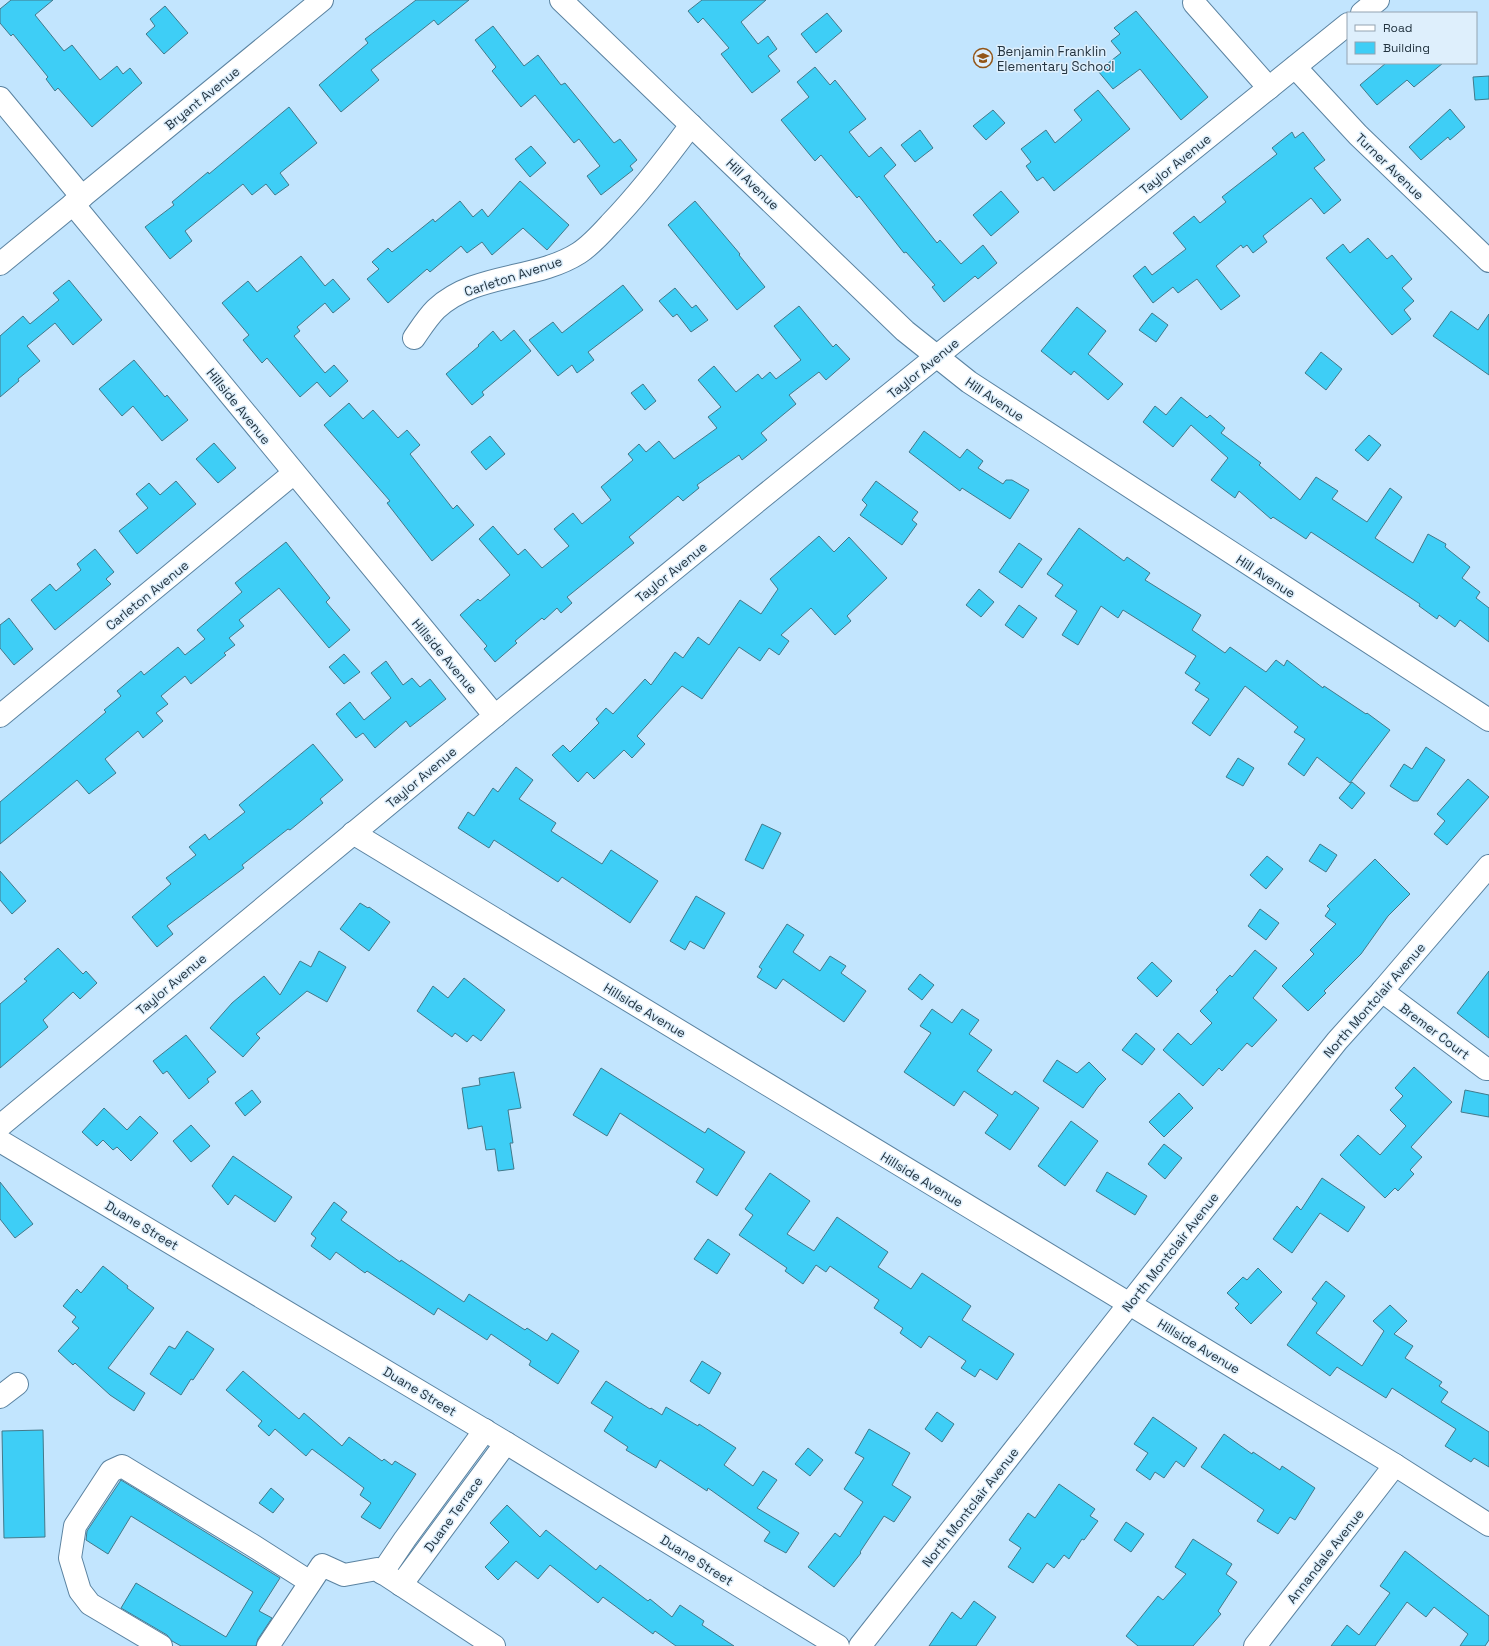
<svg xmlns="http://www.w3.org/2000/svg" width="1489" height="1646" viewBox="0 0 1489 1646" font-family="'Space Grotesk',sans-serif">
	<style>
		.building { fill: #3ecef6; stroke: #43798a }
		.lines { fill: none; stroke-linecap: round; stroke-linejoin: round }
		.minor-casing { stroke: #5b83a1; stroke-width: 24 }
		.minor { stroke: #fff; stroke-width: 22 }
		.labels { text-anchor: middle; stroke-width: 3; stroke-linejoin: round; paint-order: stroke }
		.poi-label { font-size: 13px; fill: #233440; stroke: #deeffc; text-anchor: start }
		.street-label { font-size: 13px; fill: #233440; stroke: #deeffc }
	</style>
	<rect width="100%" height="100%" fill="#c2e5fe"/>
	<g class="building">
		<polygon points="11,0 53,0 35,15 64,51 72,45 100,80 117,66 123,74 130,68 142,83 92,127 58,88 55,91 46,79 48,77 13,34 11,36 0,23 0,9"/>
		<polygon points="416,0 469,0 438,25 434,20 371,70 379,80 341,112 319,85 368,43 365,39"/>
		<polygon points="702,0 766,0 741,22 758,44 768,36 777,49 768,56 780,71 752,93 721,54 729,48 703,18 698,23 688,11"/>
		<polygon points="165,6 188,33 164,54 146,34 155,26 150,19"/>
		<polygon points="1136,11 1208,97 1181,120 1140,69 1113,89 1098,71 1121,53 1111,41 1120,34 1114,28"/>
		<polygon points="827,13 842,31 816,53 801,34"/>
		<polygon points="493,26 524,66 538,55 561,85 565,83 614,143 620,139 637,160 630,166 633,170 601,195 587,176 600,166 579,139 574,143 535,95 521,107 492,71 496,67 475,40"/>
		<polygon points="1386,63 1443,63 1414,87 1407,80 1377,105 1360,85"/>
		<polygon points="815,67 830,85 835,80 866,119 849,132 869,157 881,147 896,165 884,176 937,243 940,240 961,264 983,245 997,263 978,279 975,276 944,302 932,287 935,285 906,252 904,253 859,196 857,198 821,155 815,161 781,120 809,97 797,82"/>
		<polygon points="1489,76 1489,99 1475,100 1473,77"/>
		<polygon points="1098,90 1130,129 1054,191 1043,177 1037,181 1026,166 1031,162 1021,149 1046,130 1055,143 1082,120 1074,110"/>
		<polygon points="289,107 317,143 280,173 289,185 275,195 266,184 252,195 243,184 185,231 192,241 170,259 145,227 174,205 172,202 208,172 209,174"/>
		<polygon points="1450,109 1465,127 1450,140 1448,137 1421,160 1409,147"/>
		<polygon points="993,110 1005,123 986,140 973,126"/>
		<polygon points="920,130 933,148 915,162 901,145"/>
		<polygon points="1292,132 1295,138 1303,132 1325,160 1314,168 1341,200 1324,214 1311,198 1263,236 1267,242 1253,253 1247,245 1243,248 1241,245 1216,266 1240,296 1221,310 1197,279 1178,293 1173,287 1153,303 1133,276 1145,266 1152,275 1186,249 1173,233 1194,216 1200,223 1226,202 1222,197 1277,154 1272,148"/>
		<polygon points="531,146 546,163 530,177 515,159"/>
		<polygon points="520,181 569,225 547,250 523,228 492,255 482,242 467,253 461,246 430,272 427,269 388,303 367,279 379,269 372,262 388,248 392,252 433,219 435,222 460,201 473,217 482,209 488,217"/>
		<polygon points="1001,191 1019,212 991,236 973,215"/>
		<polygon points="695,201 740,254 739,255 765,287 737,310 668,225"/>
		<polygon points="1368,238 1387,259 1392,255 1412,279 1402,288 1414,301 1404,310 1411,319 1392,335 1326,258 1343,244 1350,253"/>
		<polygon points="301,256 325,286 333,279 350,299 333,313 325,303 297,327 300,331 294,336 325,373 334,365 348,381 330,397 317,382 300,397 267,358 262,363 243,340 249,335 222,303 248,281 257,292"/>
		<polygon points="69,280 102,320 73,345 55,323 27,346 40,361 18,379 19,381 0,397 0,336 23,316 30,324 59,300 53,293"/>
		<polygon points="623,285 643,310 588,352 594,360 577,373 572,365 558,376 529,340 553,322 562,333"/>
		<polygon points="675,288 692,308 696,305 708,320 691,332 677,314 673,317 659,301"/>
		<polygon points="799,306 833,347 836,344 850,359 826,380 819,372 789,395 796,404 761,433 767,440 742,460 739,455 697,485 699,488 683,501 678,496 629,537 634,543 567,597 572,603 561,613 557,608 544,620 542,618 515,641 517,643 495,662 484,649 487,646 460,615 478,599 480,601 510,575 479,539 493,526 518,555 525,549 542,568 569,546 554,529 573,513 582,524 611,500 601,487 633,460 628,454 639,444 646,452 659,441 674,459 717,428 708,417 721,407 698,380 714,366 736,392 758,374 762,379 770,372 776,379 801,360 774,326"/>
		<polygon points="1077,307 1106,331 1088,354 1123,384 1108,400 1074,371 1071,375 1041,351"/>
		<polygon points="1451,311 1478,330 1489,314 1489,375 1433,336"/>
		<polygon points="1152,313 1168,325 1156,342 1139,330"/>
		<polygon points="514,330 531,351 482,392 484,395 472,405 446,374 479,346 478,345 493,331 501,341"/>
		<polygon points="1321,352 1342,369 1326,390 1305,373"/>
		<polygon points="134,360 165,397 167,395 188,420 162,441 133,406 122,416 99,389"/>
		<polygon points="643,384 656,401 645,410 631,393"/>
		<polygon points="1181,397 1207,418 1210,415 1225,428 1221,433 1261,463 1259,465 1300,500 1316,477 1338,491 1332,499 1367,522 1390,488 1402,497 1375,538 1413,563 1428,534 1446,544 1445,547 1470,567 1462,578 1480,592 1476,598 1489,608 1489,642 1460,620 1455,627 1439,615 1437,619 1419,606 1420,604 1311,532 1306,539 1273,517 1271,519 1239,491 1235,498 1211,480 1228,458 1191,425 1173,447 1143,422 1155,406 1166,415"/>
		<polygon points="349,403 363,419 373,410 398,438 407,430 420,445 410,454 453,509 457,505 474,525 432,561 387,503 390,501 324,425"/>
		<polygon points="924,431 960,458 967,449 983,461 978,468 1003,484 1006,480 1012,480 1029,490 1010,519 962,488 960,491 909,452"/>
		<polygon points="1369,435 1381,445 1368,461 1355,450"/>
		<polygon points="490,436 505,454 486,470 471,452"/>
		<polygon points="214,443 236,468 218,483 196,459"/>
		<polygon points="176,481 196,504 137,554 119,531 148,508 136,494 149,483 160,495"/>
		<polygon points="876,481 918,512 912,520 917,524 902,545 860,515 867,505 862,500"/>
		<polygon points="1079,528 1124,561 1127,557 1150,573 1145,580 1201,615 1192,630 1225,653 1230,647 1266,672 1276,660 1284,666 1287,660 1323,688 1324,686 1366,714 1367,713 1390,730 1350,783 1317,757 1304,776 1288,764 1305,739 1294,732 1298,727 1245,686 1210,736 1192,723 1209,699 1195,690 1200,683 1185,673 1196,656 1123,610 1118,618 1101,606 1078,645 1062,635 1077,611 1055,596 1063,585 1047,574"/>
		<polygon points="819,536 834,552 849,537 887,578 847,616 851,621 835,635 811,608 781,635 789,641 779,655 769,648 760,661 739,647 702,699 682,686 637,736 645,744 632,758 624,750 594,779 587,772 578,782 552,755 563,745 570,752 599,723 596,719 606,708 613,714 645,679 651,685 675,652 683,658 698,637 709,645 740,600 761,614 778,589 770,579"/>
		<polygon points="286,542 330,598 326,602 350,630 329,648 279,588 239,620 244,626 229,638 235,645 224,653 226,655 191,684 185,676 161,696 168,704 156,713 163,721 143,738 138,731 105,759 116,773 89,794 77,780 0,844 0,802 106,712 104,710 121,696 117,691 141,671 144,675 178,647 185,655 205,639 197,630 242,592 235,583"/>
		<polygon points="1019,543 1042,559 1022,588 999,572"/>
		<polygon points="95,549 114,572 106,579 111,584 55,630 31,600 50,584 56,591 81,570 77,564"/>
		<polygon points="979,589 994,602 981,617 966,605"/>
		<polygon points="1019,605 1037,618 1023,638 1005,625"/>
		<polygon points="9,618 33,649 14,665 0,648 0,625"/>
		<polygon points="344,654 360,672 344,684 329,667"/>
		<polygon points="386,661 403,685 412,678 420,687 430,679 446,699 410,727 406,721 375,748 363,733 356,738 336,714 350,702 364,720 391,698 371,673"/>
		<polygon points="313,744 343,780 320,799 323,803 290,830 288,829 242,865 244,868 167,926 173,934 157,947 132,917 171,884 166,878 196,855 189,847 205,834 209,840 245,812 239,805"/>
		<polygon points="1426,747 1445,760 1418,801 1413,801 1390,786 1404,764 1412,769"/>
		<polygon points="1238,758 1254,768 1243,786 1226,777"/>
		<polygon points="516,767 533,780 519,799 556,823 551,831 602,864 611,850 658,881 630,923 562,877 558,882 494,840 489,848 458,828 468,812 474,816 493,788 498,792"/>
		<polygon points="1468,779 1489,797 1447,845 1434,834 1445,821 1437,814"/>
		<polygon points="1352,782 1365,793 1352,809 1339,798"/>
		<polygon points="762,824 781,833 763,869 745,860"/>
		<polygon points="1320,844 1337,855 1326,872 1309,861"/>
		<polygon points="1267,856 1283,869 1266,889 1250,875"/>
		<polygon points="1375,859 1410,894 1388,916 1361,954 1324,991 1326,993 1308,1011 1282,986 1314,954 1310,950 1336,924 1325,916 1330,909 1327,906"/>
		<polygon points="0,871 26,901 12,914 0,900"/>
		<polygon points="696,896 725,913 704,949 690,941 685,950 670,941"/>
		<polygon points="360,903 368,908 369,907 390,922 369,951 340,929"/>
		<polygon points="1260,909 1279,923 1266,940 1248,926"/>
		<polygon points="787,924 804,935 793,952 820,971 830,956 846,966 841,973 866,991 844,1022 783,979 776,989 757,977 762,969 759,967"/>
		<polygon points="58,948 83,974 86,971 97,983 80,999 73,992 43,1020 48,1027 0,1068 0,1004 27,981 24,979"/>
		<polygon points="1255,950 1277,968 1253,998 1277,1020 1252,1047 1247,1043 1222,1071 1219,1068 1203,1086 1163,1050 1178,1033 1191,1045 1212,1023 1200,1011 1218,992 1216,990 1230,975 1232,977"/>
		<polygon points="319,951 346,967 327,1002 307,991 256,1034 260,1038 243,1057 210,1028 232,1003 264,976 280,995 300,961 311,967"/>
		<polygon points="1152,962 1172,981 1157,997 1137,978"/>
		<polygon points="1489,971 1489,1038 1457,1013"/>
		<polygon points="920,974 934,985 922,1000 908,989"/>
		<polygon points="464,978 505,1010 481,1041 473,1035 467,1042 455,1033 452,1037 417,1011 433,986 448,998"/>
		<polygon points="932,1009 952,1023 962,1009 979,1020 969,1034 992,1050 977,1071 1012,1095 1015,1091 1039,1108 1010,1150 985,1133 998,1115 964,1091 954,1106 904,1072 931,1033 920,1026"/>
		<polygon points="1136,1033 1155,1049 1142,1065 1122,1050"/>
		<polygon points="186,1035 216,1072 207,1079 209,1082 189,1099 167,1071 163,1074 153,1061"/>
		<polygon points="1057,1060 1077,1073 1089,1062 1106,1079 1098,1087 1083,1108 1043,1081"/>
		<polygon points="1414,1067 1452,1102 1411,1147 1422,1157 1410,1170 1414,1174 1398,1191 1395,1188 1385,1198 1340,1155 1358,1135 1380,1155 1406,1126 1390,1110 1403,1096 1395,1088"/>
		<polygon points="601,1068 705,1133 708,1128 745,1152 717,1196 696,1182 704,1169 620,1113 607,1136 573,1115"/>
		<polygon points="514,1072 521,1108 508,1110 513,1143 510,1143 514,1169 498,1171 495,1149 486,1150 482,1126 468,1129 462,1088 480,1085 479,1078"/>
		<polygon points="252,1090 261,1102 245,1116 235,1103"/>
		<polygon points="1465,1090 1489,1095 1489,1117 1461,1112"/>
		<polygon points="1179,1093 1193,1108 1164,1137 1149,1122"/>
		<polygon points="104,1108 127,1130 140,1116 158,1133 131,1161 117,1147 113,1150 103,1140 97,1146 82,1132"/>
		<polygon points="1071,1121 1098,1141 1065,1186 1038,1166"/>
		<polygon points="191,1125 210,1146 191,1162 173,1141"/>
		<polygon points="1164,1144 1182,1158 1165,1179 1148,1164"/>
		<polygon points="233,1156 292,1197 275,1222 235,1195 228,1205 212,1186"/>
		<polygon points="1107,1172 1147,1196 1135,1215 1096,1191"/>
		<polygon points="770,1173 810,1201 787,1234 814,1251 837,1217 888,1252 878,1267 911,1289 922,1273 971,1306 962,1320 1014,1354 997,1380 980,1369 975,1377 961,1368 966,1361 929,1336 921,1348 900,1333 903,1328 874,1308 879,1300 830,1266 826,1272 816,1265 803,1284 785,1271 787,1268 739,1235 753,1215 745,1209"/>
		<polygon points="1322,1178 1365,1207 1348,1232 1320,1213 1292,1253 1273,1239 1297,1206 1301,1210"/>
		<polygon points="0,1182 33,1224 15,1238 0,1219"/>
		<polygon points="334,1202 347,1212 341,1220 400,1262 401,1260 464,1302 469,1294 525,1330 527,1328 547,1341 552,1333 579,1351 558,1384 529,1365 531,1361 491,1334 487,1340 438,1308 434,1315 367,1271 365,1273 336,1252 330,1260 311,1246 316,1238 311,1234"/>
		<polygon points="708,1239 730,1254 717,1274 694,1259"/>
		<polygon points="103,1266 128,1286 127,1288 154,1308 108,1368 145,1393 134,1411 110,1395 75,1363 73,1365 58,1351 79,1328 72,1322 76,1317 63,1306 77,1289 81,1293"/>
		<polygon points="1258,1268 1282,1292 1251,1324 1235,1308 1239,1304 1227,1293 1243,1277 1247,1280"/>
		<polygon points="1326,1281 1345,1296 1316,1333 1362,1366 1384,1331 1373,1321 1390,1305 1407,1321 1394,1334 1413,1346 1405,1358 1442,1382 1439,1386 1448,1392 1441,1402 1489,1432 1489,1467 1474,1458 1471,1462 1445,1446 1456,1429 1392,1388 1386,1398 1337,1367 1330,1376 1287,1345 1317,1303 1312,1299"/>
		<polygon points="187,1331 214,1349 193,1380 191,1379 181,1395 150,1374 169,1346 175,1349"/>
		<polygon points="702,1361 721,1373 709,1394 690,1381"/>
		<polygon points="243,1371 299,1419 304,1413 342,1446 349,1437 382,1461 384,1459 392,1465 395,1461 416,1474 380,1529 361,1517 371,1503 360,1495 364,1488 312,1449 306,1456 275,1429 269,1436 258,1426 262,1421 226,1390"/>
		<polygon points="606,1381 650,1409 651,1408 662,1415 666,1407 698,1426 699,1424 736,1448 724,1465 753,1486 763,1471 777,1480 757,1508 799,1533 786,1553 764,1541 770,1532 708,1488 707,1491 660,1460 656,1468 626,1450 628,1447 604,1431 613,1417 591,1403"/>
		<polygon points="937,1412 954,1424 942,1442 925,1429"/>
		<polygon points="1153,1417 1197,1448 1184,1467 1176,1461 1164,1478 1155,1472 1150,1480 1136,1470 1148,1453 1134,1444"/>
		<polygon points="869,1429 910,1453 892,1485 911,1497 894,1522 884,1516 860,1552 861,1553 834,1587 808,1567 835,1533 840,1537 863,1502 844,1489 864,1458 855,1453"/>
		<polygon points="43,1430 45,1537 4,1538 2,1431"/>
		<polygon points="1224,1434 1252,1454 1253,1452 1280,1470 1282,1466 1315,1488 1295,1520 1290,1517 1278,1534 1257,1521 1264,1510 1201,1467"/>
		<polygon points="808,1448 823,1460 810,1476 795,1464"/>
		<polygon points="121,1480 280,1578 259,1611 272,1618 258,1639 256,1646 181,1646 172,1641 167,1635 121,1608 136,1583 226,1637 253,1592 131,1516 108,1554 86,1540 87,1531"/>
		<polygon points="1059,1484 1095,1509 1090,1516 1098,1521 1084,1540 1082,1539 1069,1559 1064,1555 1054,1568 1047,1563 1033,1583 1008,1567 1021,1548 1009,1540 1028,1513 1035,1518"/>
		<polygon points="271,1488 284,1499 273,1513 259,1503"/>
		<polygon points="507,1505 540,1537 546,1530 596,1570 600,1565 648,1601 650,1599 672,1617 680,1605 704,1621 702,1625 734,1646 676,1646 655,1631 653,1634 603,1597 598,1603 550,1565 538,1579 516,1561 498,1580 485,1567 509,1542 490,1523"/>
		<polygon points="1126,1522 1144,1534 1131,1552 1114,1540"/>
		<polygon points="1193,1539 1232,1564 1226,1574 1237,1582 1218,1611 1221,1614 1193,1646 1138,1646 1126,1636 1158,1596 1163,1600 1186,1574 1175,1567"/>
		<polygon points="1405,1551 1489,1616 1489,1640 1485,1646 1460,1646 1468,1634 1434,1607 1426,1617 1407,1602 1375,1646 1331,1646 1347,1625 1359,1635 1390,1593 1380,1586"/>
		<polygon points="974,1601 996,1617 976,1646 929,1646 952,1612 961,1619"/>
	</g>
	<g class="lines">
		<g class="minor-casing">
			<g id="minor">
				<polyline points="561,0 905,331 969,382 1489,720"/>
				<polyline points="1194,3 1269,88"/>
				<polyline points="1362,13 1378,0"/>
				<polyline points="1295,67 1358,135 1489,261"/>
				<polyline points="0,98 82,197"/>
				<polyline points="73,204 495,716"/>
				<polyline points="0,264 322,0"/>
				<path d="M414,338C421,328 427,318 436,309C476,272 535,281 579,253C591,245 601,234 610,224C640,193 666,159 691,125"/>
				<polyline points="0,716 294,473"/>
				<polyline points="353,833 1395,1465 1489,1525"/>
				<polyline points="1382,991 1486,1069 1489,1069"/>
				<polyline points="0,1126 495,716 760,499 1348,24"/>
				<polyline points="0,1141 506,1443 838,1646"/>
				<polyline points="0,1397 17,1384"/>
				<polyline points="382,1573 405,1539 485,1430"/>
				<polyline points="401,1585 506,1443"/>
				<polyline points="161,1646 90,1604 80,1591 70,1558 75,1526 111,1471 122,1466 252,1545 310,1582"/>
				<polyline points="268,1646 322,1565 344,1575 377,1569 494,1646"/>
				<polyline points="860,1646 1274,1120 1337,1041 1382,991 1489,866"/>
				<polyline points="1255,1646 1395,1465"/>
			</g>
		</g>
		<use href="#minor" class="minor"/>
	</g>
	<defs>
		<g id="school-ring" transform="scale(1)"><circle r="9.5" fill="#deeffc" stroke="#925517" stroke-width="1.5"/><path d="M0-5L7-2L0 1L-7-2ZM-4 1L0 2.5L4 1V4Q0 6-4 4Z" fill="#925517"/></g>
	</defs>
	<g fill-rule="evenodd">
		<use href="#school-ring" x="983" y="58"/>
	</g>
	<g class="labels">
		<g class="poi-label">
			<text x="997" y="56">Benjamin Franklin<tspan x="997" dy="15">Elementary School</tspan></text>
		</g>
		<g class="street-label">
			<text transform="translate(202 98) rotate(-39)" y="5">Bryant Avenue</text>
			<text transform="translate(1175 164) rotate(-39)" y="5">Taylor Avenue</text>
			<text transform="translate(1390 166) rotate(44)" y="5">Turner Avenue</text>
			<text transform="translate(753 184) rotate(44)" y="5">Hill Avenue</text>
			<text transform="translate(513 276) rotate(-18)" y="5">Carleton Avenue</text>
			<text transform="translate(923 368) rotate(-39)" y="5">Taylor Avenue</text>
			<text transform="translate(995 399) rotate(34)" y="5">Hill Avenue</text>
			<text transform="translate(239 406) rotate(51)" y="5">Hillside Avenue</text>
			<text transform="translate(671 572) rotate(-39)" y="5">Taylor Avenue</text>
			<text transform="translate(1266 576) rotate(33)" y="5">Hill Avenue</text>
			<text transform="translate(147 595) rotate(-39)" y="5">Carleton Avenue</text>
			<text transform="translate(445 656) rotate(50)" y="5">Hillside Avenue</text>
			<text transform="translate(421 777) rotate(-40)" y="5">Taylor Avenue</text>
			<text transform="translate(171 984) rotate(-40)" y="5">Taylor Avenue</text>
			<text transform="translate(1374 1000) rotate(-49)" y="5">North Montclair Avenue</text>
			<text transform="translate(645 1010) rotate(31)" y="5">Hillside Avenue</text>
			<text transform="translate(1435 1031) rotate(37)" y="5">Bremer Court</text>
			<text transform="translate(922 1179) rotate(31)" y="5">Hillside Avenue</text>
			<text transform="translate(142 1225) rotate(31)" y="5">Duane Street</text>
			<text transform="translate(1170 1252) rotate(-52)" y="5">North Montclair Avenue</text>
			<text transform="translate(1199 1346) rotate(31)" y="5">Hillside Avenue</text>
			<text transform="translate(420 1391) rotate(31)" y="5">Duane Street</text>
			<text transform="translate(970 1507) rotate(-52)" y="5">North Montclair Avenue</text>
			<text transform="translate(453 1514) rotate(-54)" y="5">Duane Terrace</text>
			<text transform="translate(1325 1556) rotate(-52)" y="5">Annandale Avenue</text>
			<text transform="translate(697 1560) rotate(32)" y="5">Duane Street</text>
		</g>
	</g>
	<rect x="1347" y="12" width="130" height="52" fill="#deeffc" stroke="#93a4b1"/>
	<rect x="1355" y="25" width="20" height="6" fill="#ffffff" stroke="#93a4b1"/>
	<text x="1383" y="32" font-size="12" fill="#233440">Road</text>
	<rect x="1355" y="42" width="20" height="12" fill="#3ecef6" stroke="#93a4b1"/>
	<text x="1383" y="52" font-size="12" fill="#233440">Building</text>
</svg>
